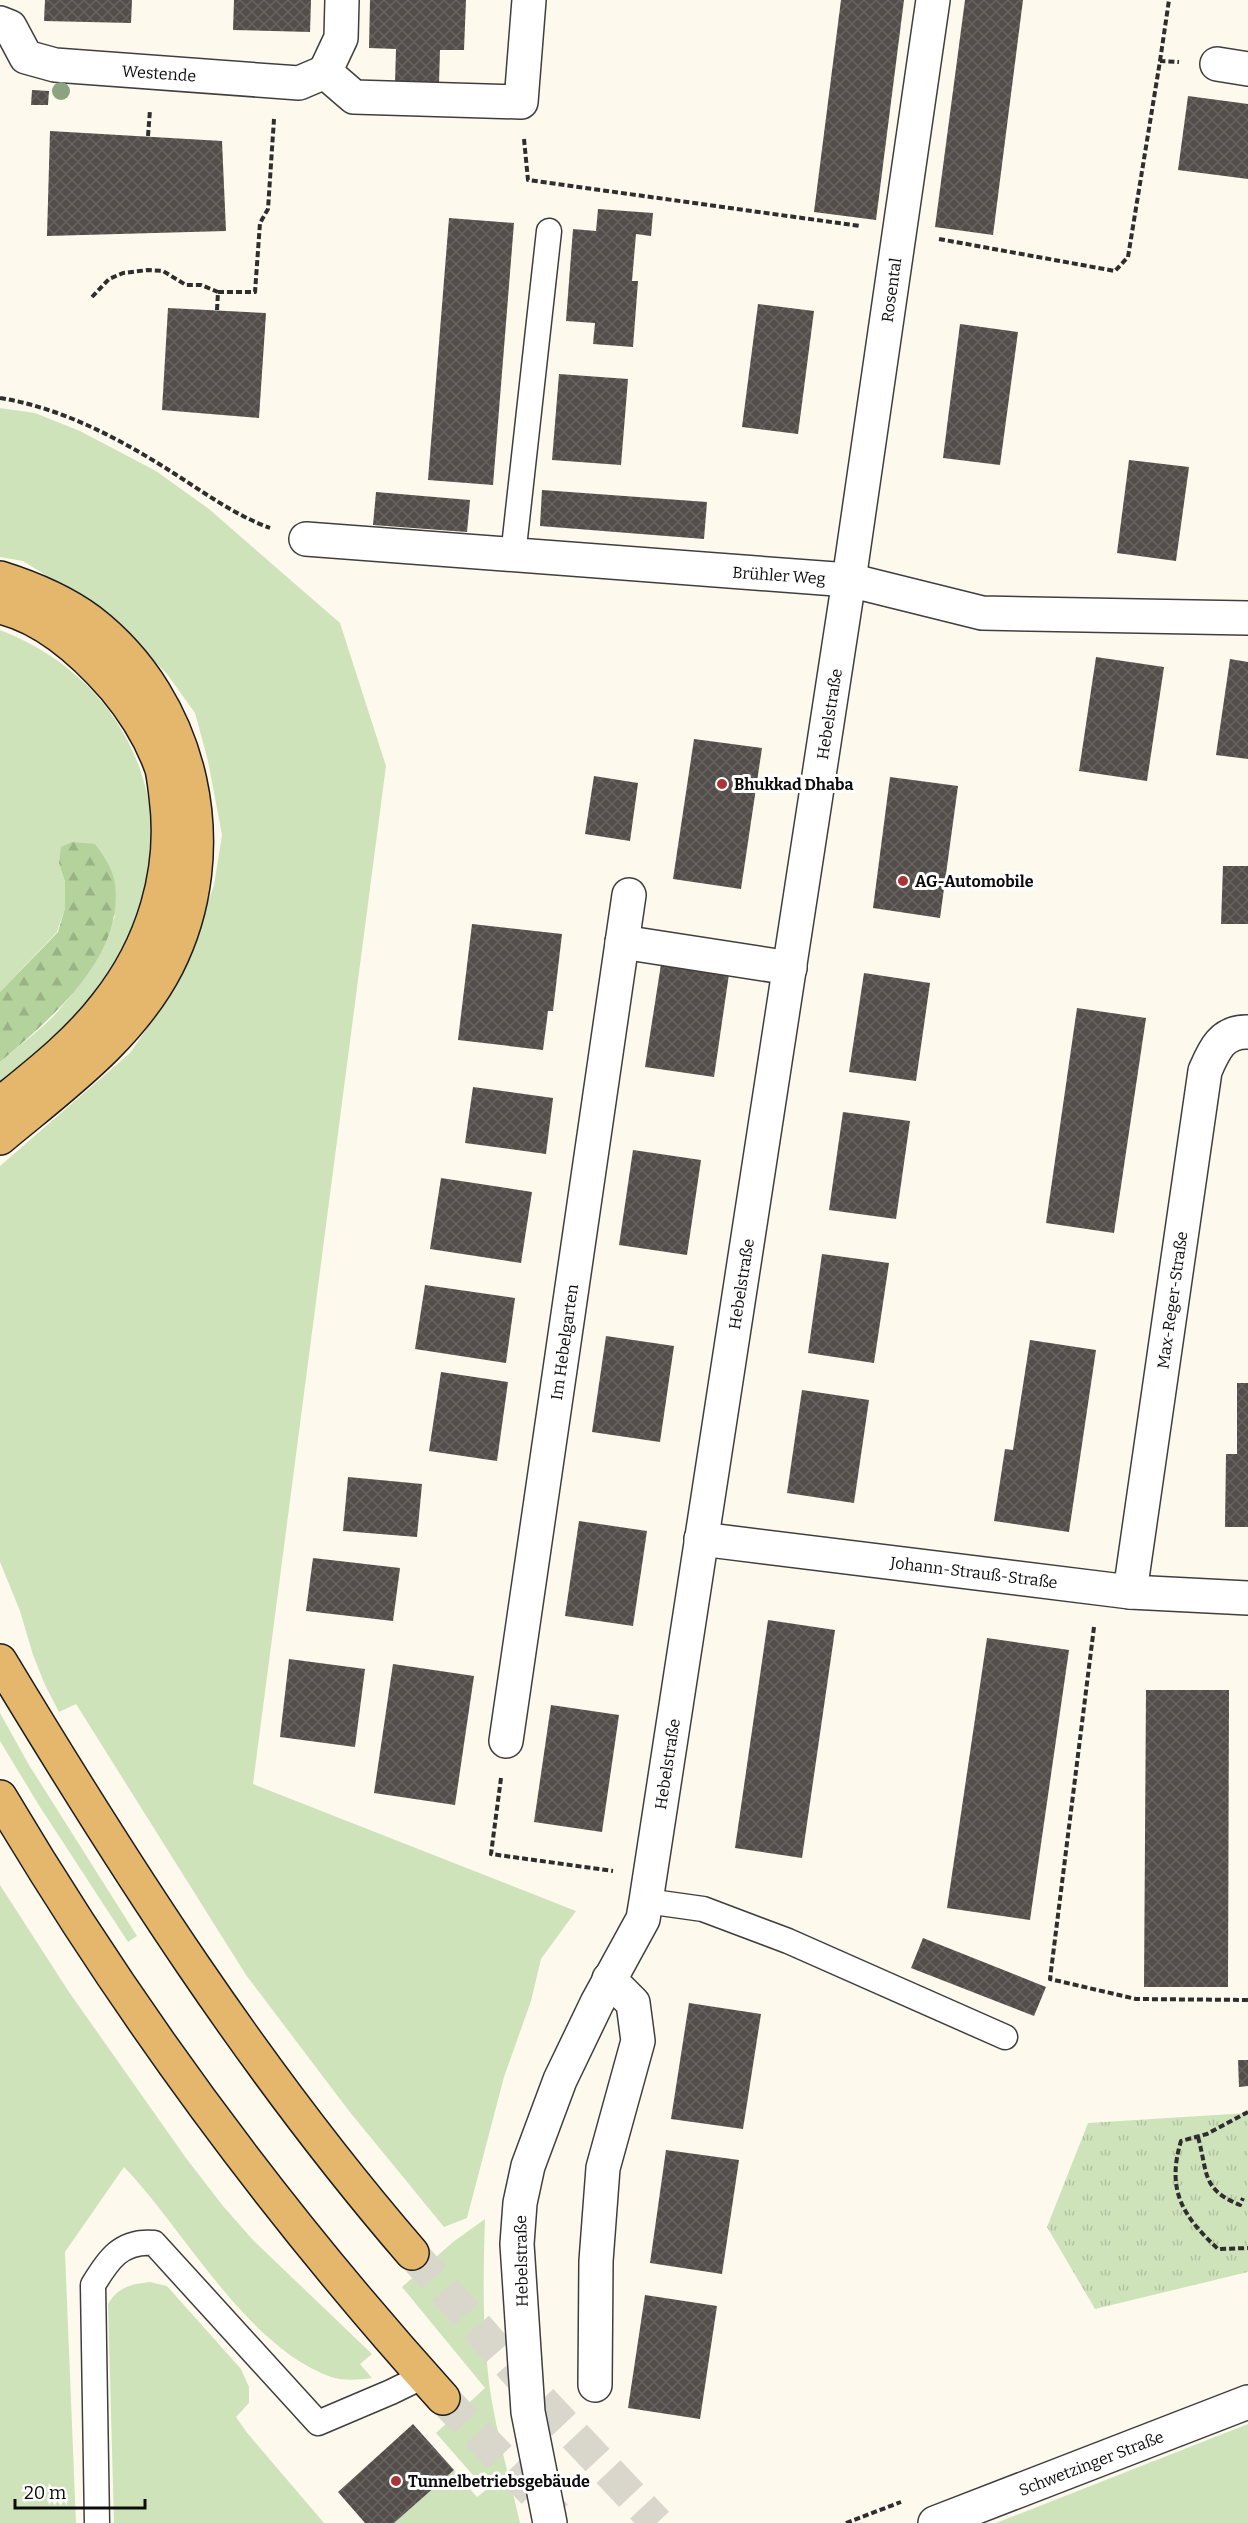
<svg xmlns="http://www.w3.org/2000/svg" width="1248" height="2523" viewBox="0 0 1248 2523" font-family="Bitter,serif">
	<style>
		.grass { fill: #cfe3bb }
		.forest { fill: url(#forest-firs) }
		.park { fill: url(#park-tufts) }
		.building { fill: url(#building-cross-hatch) }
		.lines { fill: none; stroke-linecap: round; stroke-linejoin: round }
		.trunk-tunnel { stroke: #d9d6cb; stroke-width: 33; stroke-dasharray: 33 16; stroke-linecap: butt }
		.service-casing { stroke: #3f3f3f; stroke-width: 27 }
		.minor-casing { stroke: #3f3f3f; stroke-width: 36 }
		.tertiary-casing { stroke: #3f3f3f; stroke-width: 36 }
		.trunk-casing { stroke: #1d1d1d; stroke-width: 36 }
		.path { stroke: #2e2e2e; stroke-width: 4; stroke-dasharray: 6 3; stroke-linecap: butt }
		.service { stroke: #fff; stroke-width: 24 }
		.minor { stroke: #fff; stroke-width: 33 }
		.tertiary { stroke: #fff; stroke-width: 33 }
		.trunk { stroke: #e4b76c; stroke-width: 33 }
		.tree { fill: #8ca37f }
		.poi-dot { fill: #aa3539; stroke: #fff; stroke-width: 2 }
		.labels { text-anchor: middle; stroke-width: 6; stroke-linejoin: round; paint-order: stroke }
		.street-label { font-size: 16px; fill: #0c0c0c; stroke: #fff }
		.poi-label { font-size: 16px; font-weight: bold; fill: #0c0c0c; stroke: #fff; text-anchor: start }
	</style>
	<defs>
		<pattern id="forest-firs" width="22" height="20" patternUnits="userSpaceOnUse" patternTransform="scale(1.5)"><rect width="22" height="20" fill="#b3d29c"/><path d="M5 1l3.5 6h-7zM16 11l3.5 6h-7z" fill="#99b385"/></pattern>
		<pattern id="park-tufts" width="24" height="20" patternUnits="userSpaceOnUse" patternTransform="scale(1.5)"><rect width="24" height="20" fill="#cfe3bb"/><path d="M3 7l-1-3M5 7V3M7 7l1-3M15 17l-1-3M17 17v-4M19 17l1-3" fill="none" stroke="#b1c2a0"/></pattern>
		<pattern id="building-cross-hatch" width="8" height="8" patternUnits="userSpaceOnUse" patternTransform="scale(1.5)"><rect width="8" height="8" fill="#534e4a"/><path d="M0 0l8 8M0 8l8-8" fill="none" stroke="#676360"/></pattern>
	</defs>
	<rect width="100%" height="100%" fill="#fdfaed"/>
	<g class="grass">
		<polygon points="0,408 35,413 80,431 156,471 209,509 340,623 386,766 253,1784 576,1911 541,1959 531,2001 504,2077 467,2218 444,2227 349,2111 246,1975 76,1704 59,1712 45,1685 33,1655 20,1611 0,1562 0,1166 130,1053 163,1005 189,955 214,885 222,835 208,761 195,713 167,674 106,613 23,561 0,557"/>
		<path d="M0,630C151,688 198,856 103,986C75,1025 35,1057 0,1089V1062C19,1045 43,1029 59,1010C84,982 102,951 115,916L59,863L65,882V908L57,932L0,992Z"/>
		<polygon points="0,1713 29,1765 137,1936 128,1942 40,1807 0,1741"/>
		<path d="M0,1885L69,1992L186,2158L223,2206L253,2240L372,2354L360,2364L372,2378C359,2380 344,2381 331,2377C246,2347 185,2230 124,2167L65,2252L76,2523H0Z"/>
		<path d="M485,2219C483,2280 482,2342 492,2402C499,2443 511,2483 520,2523H394L454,2470L477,2497L486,2490L436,2433L485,2388L402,2287L453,2242Z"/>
		<path d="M150,2282L167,2286L241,2369L249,2387V2403L236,2417L248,2434L324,2523H114L108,2304C118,2287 131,2284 150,2282Z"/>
		<polygon points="1248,2424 1248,2523 996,2523"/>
	</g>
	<path class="forest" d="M72,842L95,844C104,856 113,869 115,884C124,959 50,1019 0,1062V992L58,932L65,908V882L59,863L61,847Z"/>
	<polygon class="park" points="1248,2113 1248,2272 1095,2309 1047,2227 1088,2123"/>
	<g class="building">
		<polygon points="45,0 132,0 131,23 44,21"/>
		<polygon points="234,0 311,0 310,32 233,30"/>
		<polygon points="370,0 466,0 464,50 440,50 439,84 395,83 396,49 369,48"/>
		<polygon points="841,0 904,0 876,220 814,212"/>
		<polygon points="965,0 1023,0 993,235 935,227"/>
		<polygon points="32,90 49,91 48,105 31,105"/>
		<polygon points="1188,96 1248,104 1248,179 1178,170"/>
		<polygon points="50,131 222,141 226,231 47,236"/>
		<polygon points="598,209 653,213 651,236 636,234 632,281 638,281 633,347 593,344 595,323 566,321 573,229 596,231"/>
		<polygon points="449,218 514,223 493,485 428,480"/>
		<polygon points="758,304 814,311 798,434 742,427"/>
		<polygon points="168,308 266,313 259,418 162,410"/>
		<polygon points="960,324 1018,332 1000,465 943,458"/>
		<polygon points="559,374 628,379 621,465 552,460"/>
		<polygon points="1129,460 1189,467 1176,561 1117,553"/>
		<polygon points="542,490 707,502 704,539 540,526"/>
		<polygon points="376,492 470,500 467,532 373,525"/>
		<polygon points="1096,657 1164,667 1147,781 1079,771"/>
		<polygon points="1230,659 1248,662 1248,759 1216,755"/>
		<polygon points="694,739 762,748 741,889 673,879"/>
		<polygon points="594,776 638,783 630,841 585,834"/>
		<polygon points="890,777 958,786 940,918 873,908"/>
		<polygon points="1223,866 1248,866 1248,924 1221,924"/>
		<polygon points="472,924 562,934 553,1011 548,1011 543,1050 458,1040"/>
		<polygon points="661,964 729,974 714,1077 645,1067"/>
		<polygon points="864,973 930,983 916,1081 849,1072"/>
		<polygon points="1077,1008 1146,1018 1114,1233 1046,1223"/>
		<polygon points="473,1087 553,1098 546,1154 465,1143"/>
		<polygon points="843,1112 910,1121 896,1219 829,1210"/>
		<polygon points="633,1150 701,1160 687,1255 619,1245"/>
		<polygon points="441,1178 532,1192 521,1263 430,1249"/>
		<polygon points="822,1254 889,1263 874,1363 808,1353"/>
		<polygon points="425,1285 515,1298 506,1363 415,1349"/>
		<polygon points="606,1336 674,1346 660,1442 592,1432"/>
		<polygon points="1030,1340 1096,1350 1069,1532 994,1521 1005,1449 1013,1450"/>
		<polygon points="441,1372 508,1382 497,1461 429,1451"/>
		<polygon points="1237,1383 1248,1383 1248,1527 1225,1527 1226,1454 1237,1454"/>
		<polygon points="802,1390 869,1400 854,1503 787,1493"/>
		<polygon points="348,1477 422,1484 417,1537 343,1531"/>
		<polygon points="579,1521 647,1531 633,1626 565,1616"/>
		<polygon points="313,1558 400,1568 393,1621 306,1611"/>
		<polygon points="768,1620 835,1630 802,1858 735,1848"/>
		<polygon points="987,1638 1069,1650 1030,1920 947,1908"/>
		<polygon points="289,1659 365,1669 355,1747 280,1737"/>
		<polygon points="393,1664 474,1676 455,1805 374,1793"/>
		<polygon points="1146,1690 1229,1690 1228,1987 1144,1987"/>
		<polygon points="551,1705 619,1715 602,1832 534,1822"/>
		<polygon points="923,1938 1046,1987 1034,2016 911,1968"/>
		<polygon points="689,2003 761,2014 743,2129 671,2119"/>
		<polygon points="1238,2060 1248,2060 1248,2086 1239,2087"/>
		<polygon points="666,2150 739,2160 722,2274 650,2263"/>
		<polygon points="645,2295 717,2306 700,2419 628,2408"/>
		<polygon points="413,2424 454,2470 394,2523 365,2523 338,2492"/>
	</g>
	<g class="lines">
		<g class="trunk-tunnel">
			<polyline points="412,2253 539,2398 657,2523"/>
			<polyline points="443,2398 556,2516"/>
		</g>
		<g class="service-casing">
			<g id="service">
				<polyline points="513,556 549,231"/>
				<polyline points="646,1901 703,1909 788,1941 1005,2037"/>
				<path d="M97,2523L93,2285C108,2260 121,2240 154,2243L318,2423L391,2392L424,2376"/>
			</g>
		</g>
		<g class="minor-casing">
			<g id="minor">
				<polyline points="0,23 10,27 26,57 55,65 299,83 325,72 354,97 521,102 529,0"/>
				<polyline points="1217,64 1248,69"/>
				<polyline points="325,72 341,38 342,0"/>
				<polyline points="306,539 849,580 982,613 1248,618"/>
				<polyline points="622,942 790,968"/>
				<polyline points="701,1539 1130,1592 1248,1598"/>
				<path d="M1130,1592L1205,1071C1214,1050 1222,1031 1248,1032"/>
				<polyline points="506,1741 629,895"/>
				<polyline points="595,2385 596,2261 603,2168 638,2041 633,2003 609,1979"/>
				<polyline points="550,2523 528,2412 517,2244 520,2203 528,2166 560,2080 597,2003 643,1919 646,1901 849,580 933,0"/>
			</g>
		</g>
		<g class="tertiary-casing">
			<polyline id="tertiary" points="935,2523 1248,2402"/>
		</g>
		<g class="trunk-casing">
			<g id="trunk">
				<path d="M0,578C32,588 63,601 90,621C194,701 226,850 167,966C130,1038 61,1087 0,1138"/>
				<path d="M0,607C44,617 85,654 114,687C134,711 152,740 162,769C164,778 165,788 166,796C176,871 153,946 106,1005C77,1043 37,1074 0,1104"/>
				<path d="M0,1661C125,1868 254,2070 412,2253"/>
				<path d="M0,1797C127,2011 276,2213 443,2398"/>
			</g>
		</g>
		<g class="path">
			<polyline points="1160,61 1169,0"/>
			<polyline points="148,136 150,110"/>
			<polyline points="524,139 528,180 860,226"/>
			<polyline points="939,239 1115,271 1128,257 1160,61 1179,62"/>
			<polyline points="92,297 109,279 123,273 148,270 163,271 186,285 201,285 218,292"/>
			<polyline points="217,310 218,292 255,292 260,223 268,209 274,119"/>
			<path d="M0,398C63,408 122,440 175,474C206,494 235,515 270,528"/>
			<polyline points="1094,1627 1050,1979 1136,1999 1248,2000"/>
			<polyline points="501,1778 491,1854 613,1871"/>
			<path d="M1248,2112L1207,2134L1181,2141C1166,2191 1183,2216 1218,2249L1248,2248"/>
			<path d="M1198,2137C1208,2173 1201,2189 1240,2205L1243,2198"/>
			<polyline points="846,2523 901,2502"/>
		</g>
		<use href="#service" class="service"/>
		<use href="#minor" class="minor"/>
		<use href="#tertiary" class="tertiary"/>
		<use href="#trunk" class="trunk"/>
	</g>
	<circle class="tree" cx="61" cy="91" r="9"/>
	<g class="poi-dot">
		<circle cx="722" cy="784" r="6"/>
		<circle cx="903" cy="881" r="6"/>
		<circle cx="396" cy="2481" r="6"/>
	</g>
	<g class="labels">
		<g class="street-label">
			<text transform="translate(159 73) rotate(4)" y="6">Westende</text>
			<text transform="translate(891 290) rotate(-82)" y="6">Rosental</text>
			<text transform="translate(779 575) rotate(4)" y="6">Brühler Weg</text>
			<text transform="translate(829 714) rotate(-81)" y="6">Hebelstraße</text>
			<text transform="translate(741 1284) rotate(-81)" y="6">Hebelstraße</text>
			<text transform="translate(1172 1300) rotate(-82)" y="6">Max-Reger-Straße</text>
			<text transform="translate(564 1342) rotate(-82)" y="6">Im Hebelgarten</text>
			<text transform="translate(974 1572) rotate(7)" y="6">Johann-Strauß-Straße</text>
			<text transform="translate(667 1764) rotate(-81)" y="6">Hebelstraße</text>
			<text transform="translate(521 2261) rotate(-91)" y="6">Hebelstraße</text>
			<text transform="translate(1091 2463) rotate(-21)" y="6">Schwetzinger Straße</text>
		</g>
		<g class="poi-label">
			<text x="734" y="790">Bhukkad Dhaba</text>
			<text x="915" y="887">AG-Automobile</text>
			<text x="408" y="2487">Tunnelbetriebsgebäude</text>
		</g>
	</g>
	<path d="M15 2499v9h130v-9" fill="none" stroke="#0c0c0c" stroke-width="3"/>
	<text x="24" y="2499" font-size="18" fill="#0c0c0c" stroke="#ffffff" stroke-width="4.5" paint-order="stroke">20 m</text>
</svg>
